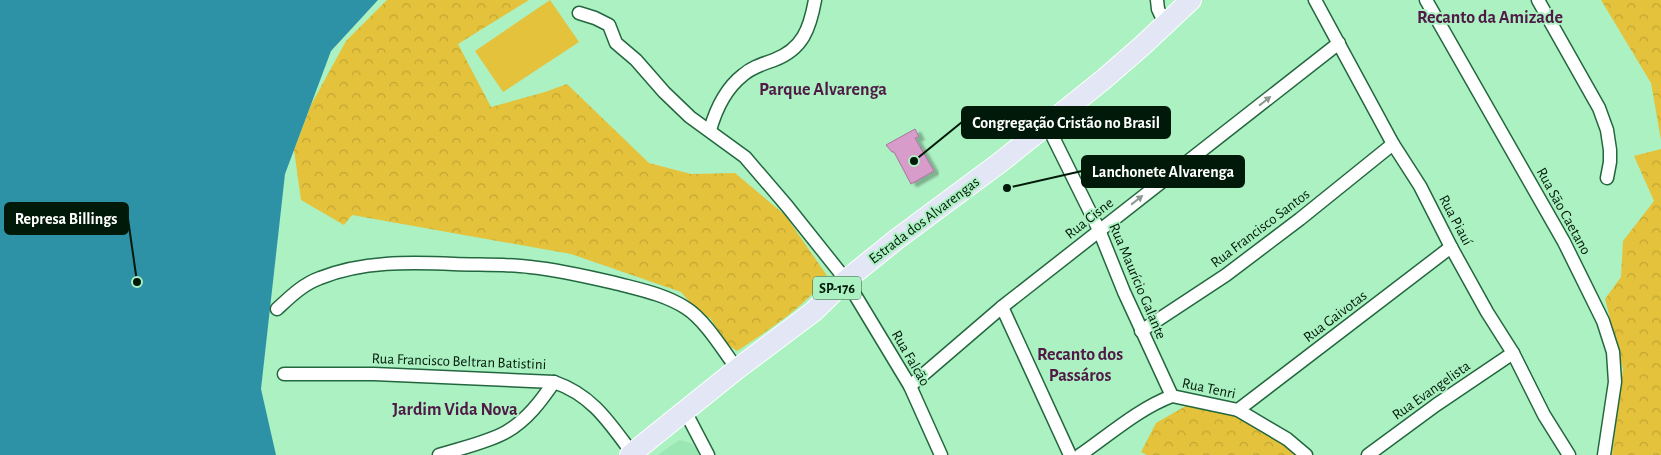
<svg xmlns="http://www.w3.org/2000/svg" width="1661" height="455" viewBox="0 0 1661 455" font-family="'Alegreya Sans',sans-serif">
	<style>
		.built { fill: #9be7b4 }
		.forest { fill: url(#forest-crowns) }
		.pitch { fill: #e4c23b }
		.water { fill: #2e92a6 }
		.building { fill: #d89ccb; stroke: #ab719f; filter: url(#shadow) }
		.lines { fill: none; stroke-linecap: round; stroke-linejoin: round }
		.minor-casing { stroke: #23673f; stroke-width: 15 }
		.primary-casing { stroke: #fff; stroke-width: 22 }
		.minor { stroke: #fff; stroke-width: 12 }
		.primary { stroke: #e2e6f5; stroke-width: 20 }
		.oneway { fill: #8c9890 }
		.labels { text-anchor: middle; stroke-width: 4; stroke-linejoin: round; paint-order: stroke }
		.shield { fill: #acf1c2; stroke: #345a40; stroke-width: 1 }
		.shield-label { font-size: 14px; font-weight: bold; fill: #001909 }
		.street-label { font-size: 15px; fill: #001909; stroke: #acf1c2 }
		.quarter-label { font-size: 18px; font-weight: bold; fill: #501a47; stroke: #acf1c2 }
		.leader { fill: none; stroke: #001909; stroke-width: 2 }
		.callout-dot { fill: #001909; stroke: #acf1c2; stroke-width: 2 }
		.callout { fill: #001909; stroke: #001909; stroke-width: 2 }
		.callout-label { font-size: 16px; text-anchor: middle; font-weight: bold; fill: #fff }
	</style>
	<defs>
		<pattern id="forest-crowns" width="20" height="18" patternUnits="userSpaceOnUse" patternTransform="scale(1.25)"><rect width="20" height="18" fill="#e4c23b"/><path d="M2 6a3 3 0 1 1 6 0M12 15a3 3 0 1 1 6 0" fill="none" stroke="#c2a633"/></pattern>
		<filter id="shadow"><feDropShadow dx="5.5" dy="3" stdDeviation="1" flood-color="#0004"/></filter>
	</defs>
	<rect width="100%" height="100%" fill="#acf1c2"/>
	<polygon class="built" points="679,440 691,443 696,448 699,455 658,455"/>
	<g class="forest">
		<path d="M387,0H529L458,44L491,107L545,92L567,84L649,163L691,174L735,173L785,215L828,277C800,310 773,327 737,351L728,345L710,318L701,315L681,292L571,254L352,215L344,225L301,200L294,150L311,105L346,41Z"/>
		<polygon points="1601,0 1661,0 1661,140 1651,83"/>
		<polygon points="1661,149 1661,455 1612,455 1623,369 1605,299 1621,277 1623,241 1654,201 1634,156"/>
		<polygon points="1191,403 1237,414 1301,455 1147,455 1141,452 1156,423"/>
	</g>
	<polygon class="pitch" points="550,0 579,42 503,92 475,51"/>
	<polygon class="water" points="0,0 378,0 331,51 285,174 261,389 276,455 0,455"/>
	<polygon class="building" points="915,129 919,137 915,138 934,171 911,184 894,152 892,152 886,145"/>
	<g class="lines">
		<g class="minor-casing">
			<g id="minor">
				<polyline points="1157,0 1158,9 1165,24"/>
				<polyline points="1315,0 1393,144 1420,186 1451,247 1487,312 1513,353 1544,415 1569,455"/>
				<polyline points="1426,0 1564,242 1603,321 1613,352 1615,382 1604,455"/>
				<polyline points="1538,0 1599,108 1607,130 1610,150 1610,162 1607,178"/>
				<polyline points="579,13 595,18 609,25 616,43 636,60 664,92 690,117 745,157 787,206 846,280 910,386 941,455"/>
				<polyline points="1047,125 1099,230 1124,292 1172,396"/>
				<path d="M710,130C716,109 725,89 743,75C752,67 763,64 774,60C803,49 810,28 815,0"/>
				<polyline points="1002,307 1070,455"/>
				<path d="M277,309C290,297 303,284 320,278C362,261 410,262 454,264C479,265 505,264 530,267C560,270 589,277 619,284C642,290 666,295 686,308C705,320 723,350 737,369"/>
				<polyline points="1141,331 1226,275 1300,219 1393,144"/>
				<path d="M284,374H374L554,382C592,395 609,422 632,453"/>
				<polyline points="910,386 1002,307 1339,43"/>
				<polyline points="1238,410 1451,247"/>
				<polyline points="685,411 708,455"/>
				<path d="M439,455C461,448 486,443 506,432C527,420 541,401 554,382"/>
				<path d="M1080,455C1109,435 1138,409 1172,396L1238,410L1287,439L1306,455"/>
				<polyline points="1368,455 1436,405 1513,353"/>
			</g>
		</g>
		<g class="primary-casing">
			<polyline id="primary" points="630,455 737,369 813,312 846,280 897,239 1002,161 1104,79 1142,46 1191,0"/>
		</g>
		<use href="#minor" class="minor"/>
		<use href="#primary" class="primary"/>
	</g>
	<defs><path id="oneway-solid" d="M-6-.8H1V-3.2L6.5 0L1 3.2V.8H-6Z" transform="scale(1.25)"/></defs>
	<g class="oneway">
		<use href="#oneway-solid" transform="translate(1265 101) rotate(-38)"/>
		<use href="#oneway-solid" transform="translate(1137 200) rotate(-38)"/>
	</g>
	<g class="labels">
		<rect class="shield" x="813" y="276.5" width="48" height="23" rx="4"/>
		<g class="shield-label">
			<text x="837" y="293">SP-176</text>
		</g>
		<g class="street-label">
			<text transform="translate(1564 211) rotate(61)" y="5">Rua São Caetano</text>
			<text transform="translate(1089 218) rotate(-38)" y="5">Rua Cisne</text>
			<text transform="translate(924 220) rotate(-37)" y="5">Estrada dos Alvarengas</text>
			<text transform="translate(1456 220) rotate(62)" y="5">Rua Piauí</text>
			<text transform="translate(1260 228) rotate(-37)" y="5">Rua Francisco Santos</text>
			<text transform="translate(1138 281) rotate(67)" y="5">Rua Maurício Galante</text>
			<text transform="translate(1335 316) rotate(-37)" y="5">Rua Gaivotas</text>
			<text transform="translate(911 358) rotate(60)" y="5">Rua Falcão</text>
			<text transform="translate(459 361) rotate(2)" y="5">Rua Francisco Beltran Batistini</text>
			<text transform="translate(1209 388) rotate(12)" y="5">Rua Tenri</text>
			<text transform="translate(1431 390) rotate(-35)" y="5">Rua Evangelista</text>
		</g>
		<g class="quarter-label">
			<text x="1490" y="23">Recanto da Amizade</text>
			<text x="823" y="95">Parque Alvarenga</text>
			<text x="1080" y="360">Recanto dos<tspan x="1080" dy="21">Passáros</tspan></text>
			<text x="455" y="415">Jardim Vida Nova</text>
		</g>
	</g>
	<path class="leader" d="M914 161L962 122M1007 188L1082 171M137 282L128 219"/>
	<g class="callout-dot">
		<circle cx="914" cy="161" r="5"/>
		<circle cx="1007" cy="188" r="5"/>
		<circle cx="137" cy="282" r="5"/>
	</g>
	<g class="callout">
		<rect x="962" y="107" width="208" height="31" rx="5"/>
		<rect x="1082" y="156" width="162" height="31" rx="5"/>
		<rect x="5" y="203" width="123" height="31" rx="5"/>
	</g>
	<g class="callout-label">
		<text x="1066" y="128">Congregação Cristão no Brasil</text>
		<text x="1163" y="177">Lanchonete Alvarenga</text>
		<text x="66" y="224">Represa Billings</text>
	</g>
</svg>
